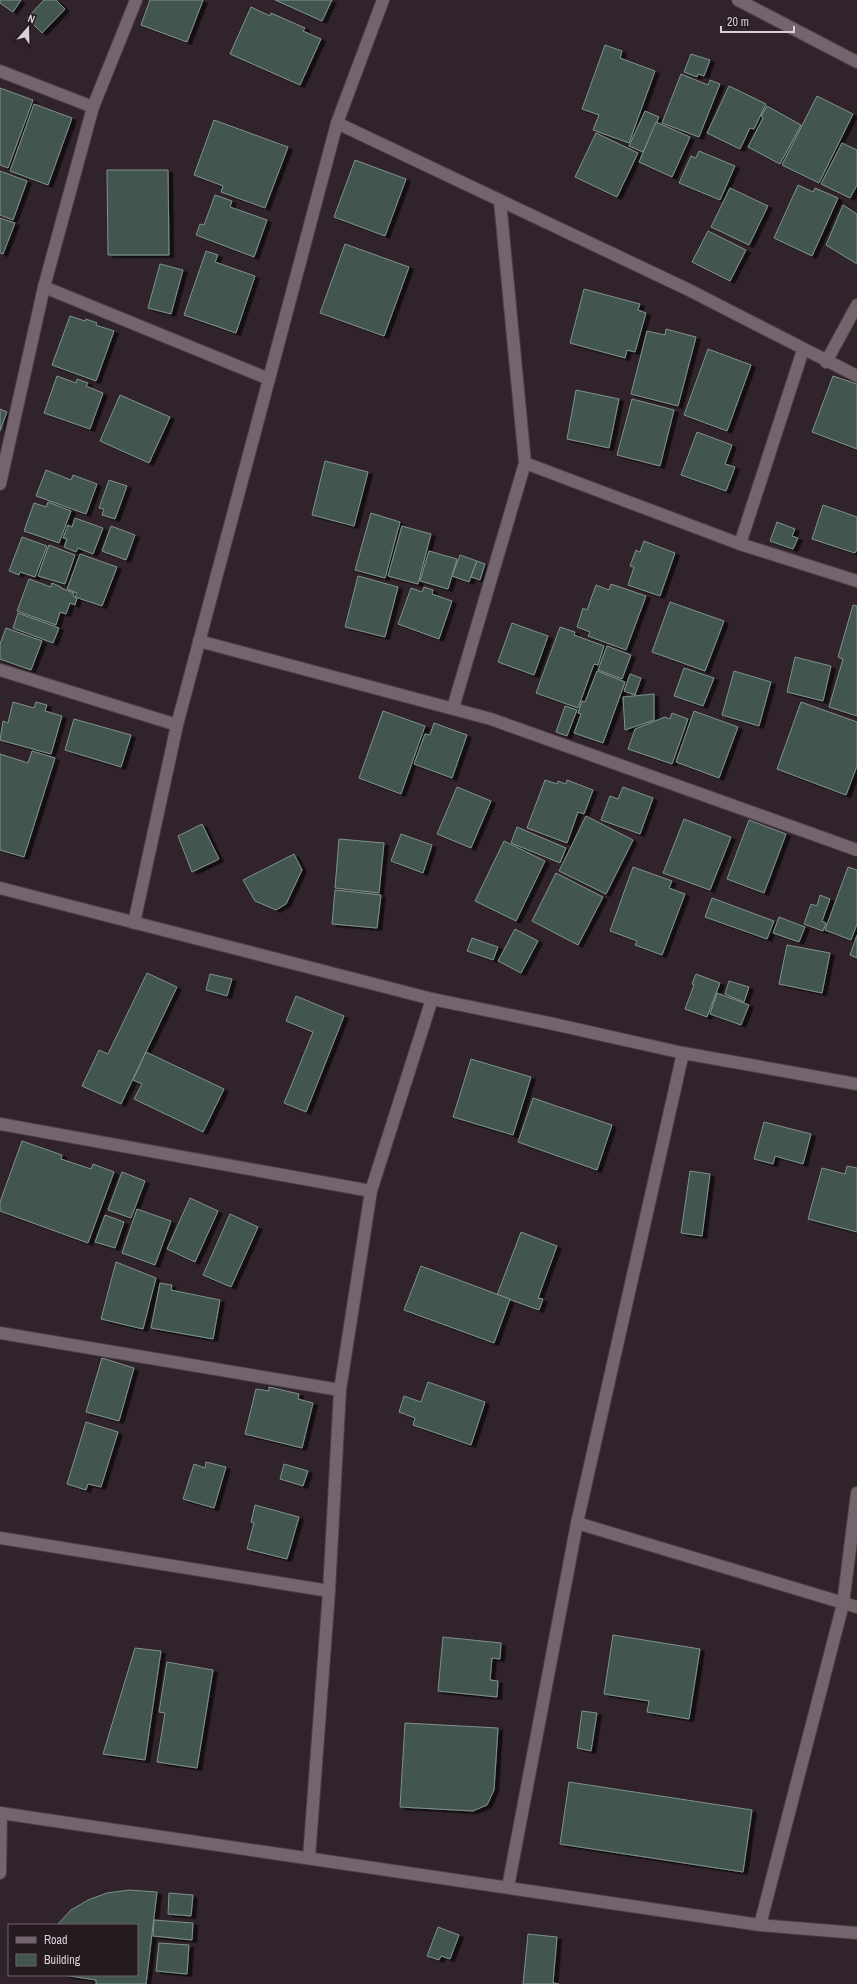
<svg xmlns="http://www.w3.org/2000/svg" width="857" height="1984" viewBox="0 0 857 1984" font-family="'Archivo Narrow',sans-serif">
	<style>
		.building { fill: #43554f; stroke: #7f928b; filter: url(#shadow) }
		.lines { fill: none; stroke-linecap: round; stroke-linejoin: round }
		.minor-casing { stroke: #4a3f46; stroke-width: 14 }
		.minor { stroke: #73646d; stroke-width: 12 }
	</style>
	<defs>
		<filter id="shadow"><feDropShadow dx="4.5" dy="2.5" stdDeviation="0" flood-color="#0009"/></filter>
	</defs>
	<rect width="100%" height="100%" fill="#30232b"/>
	<g class="building">
		<polygon points="0,0 21,0 13,12 0,3"/>
		<polygon points="44,0 56,0 65,9 42,33 27,18"/>
		<polygon points="150,0 203,0 187,42 141,25"/>
		<polygon points="275,0 332,0 322,21"/>
		<polygon points="251,7 270,16 271,13 305,28 303,31 321,39 300,85 230,54"/>
		<polygon points="605,45 622,51 620,58 655,71 629,143 593,130 599,115 582,109"/>
		<polygon points="691,54 710,60 704,76 698,74 697,77 684,72"/>
		<polygon points="681,74 708,85 710,80 720,84 699,137 662,123"/>
		<polygon points="729,86 766,104 754,129 750,128 740,149 707,133"/>
		<polygon points="0,88 33,100 8,168 0,165"/>
		<polygon points="817,96 853,114 819,183 782,165"/>
		<polygon points="34,104 72,118 48,185 10,171"/>
		<polygon points="767,106 801,125 780,164 748,147 763,118 761,116"/>
		<polygon points="645,111 659,117 643,152 629,146"/>
		<polygon points="214,120 288,147 265,208 221,192 223,186 194,175"/>
		<polygon points="656,122 690,137 672,177 639,162"/>
		<polygon points="596,133 638,153 617,197 575,177"/>
		<polygon points="842,143 857,150 857,185 850,198 821,184"/>
		<polygon points="699,151 735,166 720,200 679,183 691,156 696,158"/>
		<polygon points="355,160 406,179 385,236 334,217"/>
		<polygon points="107,170 168,170 169,255 108,255"/>
		<polygon points="0,171 27,181 13,220 0,215"/>
		<polygon points="798,185 813,192 815,188 838,198 812,256 774,238"/>
		<polygon points="730,188 768,206 749,245 711,227"/>
		<polygon points="215,195 232,201 230,207 267,220 254,257 196,235 200,224 204,225"/>
		<polygon points="843,205 857,214 857,264 826,245"/>
		<polygon points="0,218 15,223 3,254 0,253"/>
		<polygon points="708,231 746,250 730,281 692,262"/>
		<polygon points="345,244 409,267 384,336 320,313"/>
		<polygon points="206,251 218,255 215,262 255,276 236,333 184,315"/>
		<polygon points="160,264 183,270 171,314 148,308"/>
		<polygon points="584,289 640,304 638,310 646,313 635,352 627,350 625,358 570,343"/>
		<polygon points="70,316 85,321 86,319 97,323 96,325 114,331 96,381 52,365"/>
		<polygon points="666,329 696,337 678,406 631,394 647,331 665,335"/>
		<polygon points="708,349 751,365 727,431 684,415"/>
		<polygon points="57,376 76,383 77,379 88,383 86,386 103,393 90,429 44,413"/>
		<polygon points="833,376 857,384 857,449 812,432"/>
		<polygon points="576,390 619,399 609,448 567,439"/>
		<polygon points="120,395 170,417 149,463 100,441"/>
		<polygon points="632,399 674,410 660,466 617,455"/>
		<polygon points="0,409 7,412 0,431"/>
		<polygon points="697,432 732,445 725,464 735,467 726,491 681,475"/>
		<polygon points="325,461 368,472 354,526 312,515"/>
		<polygon points="46,470 71,480 73,475 97,484 86,514 36,496"/>
		<polygon points="109,480 127,486 115,519 102,515 104,509 99,508"/>
		<polygon points="48,502 71,511 59,543 24,531 34,503 46,507"/>
		<polygon points="823,505 857,517 857,549 855,553 812,539"/>
		<polygon points="371,513 400,522 385,578 355,570"/>
		<polygon points="75,518 103,528 93,554 78,548 76,552 64,547 67,539 63,538 68,525 72,527"/>
		<polygon points="777,522 795,529 792,536 798,538 793,549 770,541"/>
		<polygon points="111,526 135,535 126,560 102,551"/>
		<polygon points="402,526 431,534 418,584 388,576"/>
		<polygon points="22,537 47,546 35,577 20,572 19,575 9,571"/>
		<polygon points="644,541 675,553 660,596 628,585 634,567 630,566 636,550 640,552"/>
		<polygon points="49,545 75,555 65,584 38,576"/>
		<polygon points="429,551 457,559 448,589 420,581"/>
		<polygon points="80,554 117,567 102,606 75,597 77,593 67,589"/>
		<polygon points="460,555 477,561 469,582 452,576"/>
		<polygon points="477,561 485,564 480,580 471,577"/>
		<polygon points="358,576 398,587 385,637 345,627"/>
		<polygon points="29,579 51,587 52,583 61,587 61,588 74,593 73,596 77,598 75,605 70,603 66,614 60,612 56,625 17,611"/>
		<polygon points="611,584 646,596 626,650 588,636 590,632 577,627 583,608 587,610 596,585 609,590"/>
		<polygon points="424,587 433,590 432,594 452,601 439,639 398,624 411,588 422,592"/>
		<polygon points="670,602 724,621 705,671 652,652"/>
		<polygon points="853,605 857,606 857,716 829,707 843,659 838,657"/>
		<polygon points="18,613 59,628 53,643 13,628"/>
		<polygon points="512,623 548,636 534,675 498,662"/>
		<polygon points="560,627 575,632 574,635 604,646 598,665 594,664 578,708 536,693"/>
		<polygon points="6,628 42,641 31,670 0,659 0,644"/>
		<polygon points="607,646 631,655 622,679 598,670"/>
		<polygon points="795,657 831,666 823,701 787,692"/>
		<polygon points="684,668 714,678 703,706 674,696"/>
		<polygon points="597,671 625,682 603,743 574,733 581,714 578,713 582,701 585,702"/>
		<polygon points="734,671 771,682 759,726 722,715"/>
		<polygon points="630,674 641,678 635,695 624,691"/>
		<polygon points="654,694 654,720 625,730 623,697"/>
		<polygon points="13,702 34,708 36,702 47,705 45,711 62,716 51,754 0,740 3,721 8,723"/>
		<polygon points="801,702 857,722 857,766 846,795 777,769"/>
		<polygon points="565,706 577,710 567,736 556,732"/>
		<polygon points="383,711 425,726 401,794 359,778"/>
		<polygon points="694,711 738,727 719,778 676,762"/>
		<polygon points="672,713 688,719 672,764 628,749 635,729 665,717 670,719"/>
		<polygon points="74,719 131,735 121,767 65,750"/>
		<polygon points="434,723 467,735 452,778 414,764 425,734 430,735"/>
		<polygon points="32,751 55,758 24,857 0,850 0,754 28,763"/>
		<polygon points="545,780 557,784 558,781 566,784 567,780 593,790 584,814 578,812 567,843 527,828"/>
		<polygon points="457,787 491,801 471,848 437,834"/>
		<polygon points="623,787 653,798 640,834 601,820 610,796 618,799"/>
		<polygon points="586,816 633,840 606,894 559,871"/>
		<polygon points="684,819 731,837 710,890 663,873"/>
		<polygon points="749,820 786,834 764,893 727,879"/>
		<polygon points="202,824 219,859 192,872 178,836"/>
		<polygon points="517,827 566,848 560,863 511,843"/>
		<polygon points="401,834 432,845 423,873 391,861"/>
		<polygon points="339,839 384,843 379,893 335,888"/>
		<polygon points="504,841 545,861 516,921 475,901"/>
		<polygon points="294,854 302,870 286,904 276,910 255,901 243,880"/>
		<polygon points="633,867 672,881 669,888 685,894 662,955 635,945 637,941 610,931"/>
		<polygon points="848,867 857,870 857,924 851,940 825,930"/>
		<polygon points="556,873 603,897 578,945 532,921"/>
		<polygon points="335,890 381,895 377,928 332,924"/>
		<polygon points="820,895 830,899 822,921 826,923 823,931 804,924 811,904 817,906"/>
		<polygon points="712,898 774,921 767,939 705,917"/>
		<polygon points="779,917 805,927 799,942 773,933"/>
		<polygon points="515,929 538,941 521,973 498,961"/>
		<polygon points="857,935 857,958 850,955"/>
		<polygon points="472,938 498,947 493,960 467,951"/>
		<polygon points="787,945 830,953 822,993 779,984"/>
		<polygon points="147,973 177,987 121,1104 82,1086 99,1050 108,1054"/>
		<polygon points="210,974 232,979 227,996 206,990"/>
		<polygon points="696,974 720,983 707,1017 685,1009 694,985 692,984"/>
		<polygon points="729,981 749,987 744,1002 725,994"/>
		<polygon points="717,993 749,1005 741,1025 710,1014"/>
		<polygon points="296,996 344,1016 306,1112 284,1103 313,1032 286,1021"/>
		<polygon points="146,1052 224,1089 203,1132 134,1099 142,1084 133,1080"/>
		<polygon points="471,1059 531,1077 513,1135 453,1117"/>
		<polygon points="533,1098 612,1125 597,1170 518,1142"/>
		<polygon points="764,1122 811,1134 803,1164 775,1156 773,1164 754,1159"/>
		<polygon points="22,1141 62,1155 61,1159 91,1169 93,1164 114,1172 88,1243 0,1211 0,1202"/>
		<polygon points="847,1166 857,1168 857,1232 808,1219 822,1168 845,1174"/>
		<polygon points="690,1171 710,1174 702,1236 681,1233"/>
		<polygon points="122,1172 145,1181 131,1218 108,1210"/>
		<polygon points="190,1198 218,1211 195,1262 167,1249"/>
		<polygon points="137,1209 171,1221 155,1265 122,1253"/>
		<polygon points="230,1214 258,1227 231,1287 203,1275"/>
		<polygon points="105,1215 124,1222 115,1248 95,1242"/>
		<polygon points="521,1232 557,1246 538,1298 543,1299 539,1310 497,1295"/>
		<polygon points="116,1262 156,1278 143,1329 101,1319"/>
		<polygon points="421,1266 510,1299 494,1343 404,1310"/>
		<polygon points="160,1283 172,1285 171,1290 220,1300 213,1339 151,1328"/>
		<polygon points="102,1358 134,1368 119,1421 86,1412"/>
		<polygon points="428,1382 485,1402 471,1445 413,1425 415,1418 399,1412 404,1396 421,1402"/>
		<polygon points="269,1387 299,1394 298,1399 313,1403 302,1448 245,1434 256,1389 269,1391"/>
		<polygon points="86,1422 118,1432 101,1487 88,1484 86,1490 67,1484"/>
		<polygon points="206,1462 226,1467 214,1508 183,1499 194,1464 205,1468"/>
		<polygon points="284,1464 308,1471 303,1486 280,1479"/>
		<polygon points="255,1505 299,1517 287,1559 247,1549 254,1523 251,1522"/>
		<polygon points="613,1635 700,1649 689,1719 647,1712 649,1701 604,1694"/>
		<polygon points="443,1637 501,1643 500,1659 492,1658 490,1680 498,1681 497,1697 438,1691"/>
		<polygon points="135,1648 161,1651 145,1760 103,1754"/>
		<polygon points="167,1662 213,1670 197,1768 157,1762 165,1713 159,1712"/>
		<polygon points="582,1711 597,1713 591,1751 577,1748"/>
		<polygon points="405,1723 498,1728 494,1790 487,1805 473,1811 400,1807"/>
		<polygon points="569,1782 752,1810 743,1872 560,1844"/>
		<polygon points="129,1890 157,1892 146,1984 96,1984 96,1980 63,1975 137,1975 137,1925 57,1925 71,1910 88,1900 107,1893"/>
		<polygon points="169,1893 193,1895 191,1916 168,1914"/>
		<polygon points="154,1920 193,1923 192,1940 153,1936"/>
		<polygon points="438,1927 459,1935 450,1959 441,1956 439,1960 427,1956"/>
		<polygon points="528,1934 557,1937 553,1983 559,1984 523,1984"/>
		<polygon points="159,1943 189,1945 187,1974 156,1971"/>
	</g>
	<g class="lines">
		<g class="minor-casing">
			<g id="minor">
				<polyline points="738,0 857,62"/>
				<polyline points="0,71 93,107 136,0"/>
				<polyline points="337,123 689,290 857,376"/>
				<polyline points="500,201 525,463 740,544 857,581"/>
				<polyline points="44,287 269,379"/>
				<polyline points="826,362 857,305"/>
				<polyline points="0,484 44,287 93,107"/>
				<polyline points="740,544 803,350"/>
				<polyline points="199,641 491,719 857,850"/>
				<polyline points="0,670 177,725"/>
				<polyline points="453,708 525,463"/>
				<polyline points="0,888 432,999 549,1023 683,1053 857,1084"/>
				<polyline points="134,923 177,725 337,123 383,0"/>
				<polyline points="0,1124 371,1191"/>
				<polyline points="0,1333 340,1390"/>
				<polyline points="577,1523 857,1607"/>
				<polyline points="0,1538 329,1591"/>
				<polyline points="0,1813 760,1925 857,1933"/>
				<polyline points="309,1858 329,1591 340,1390 371,1191 432,999"/>
				<polyline points="0,1873 1,1813"/>
				<polyline points="508,1887 577,1523 683,1053"/>
				<polyline points="760,1925 843,1604 857,1493"/>
			</g>
		</g>
		<use href="#minor" class="minor"/>
	</g>
	<rect x="8" y="1924" width="130" height="52" fill="#261a21" stroke="#6e6369"/>
	<rect x="16" y="1937" width="20" height="6" fill="#73646d" stroke="#6e6369"/>
	<text x="44" y="1944" font-size="12" fill="#d9d0d5">Road</text>
	<rect x="16" y="1954" width="20" height="12" fill="#43554f" stroke="#6e6369"/>
	<text x="44" y="1964" font-size="12" fill="#d9d0d5">Building</text>
	<g transform="translate(28 28) rotate(20)" stroke="#261a21" stroke-width="3" paint-order="stroke">
	<path d="M0-3L7 15L0 10L-7 15Z" fill="#d9d0d5"/>
	<text y="-6" font-size="11" font-weight="bold" text-anchor="middle" fill="#d9d0d5">N</text>
	</g>
	<path d="M721 26v6h73v-6" fill="none" stroke="#d9d0d5" stroke-width="2"/>
	<text x="727" y="26" font-size="12" fill="#d9d0d5" stroke="#261a21" stroke-width="3" paint-order="stroke">20 m</text>
</svg>
